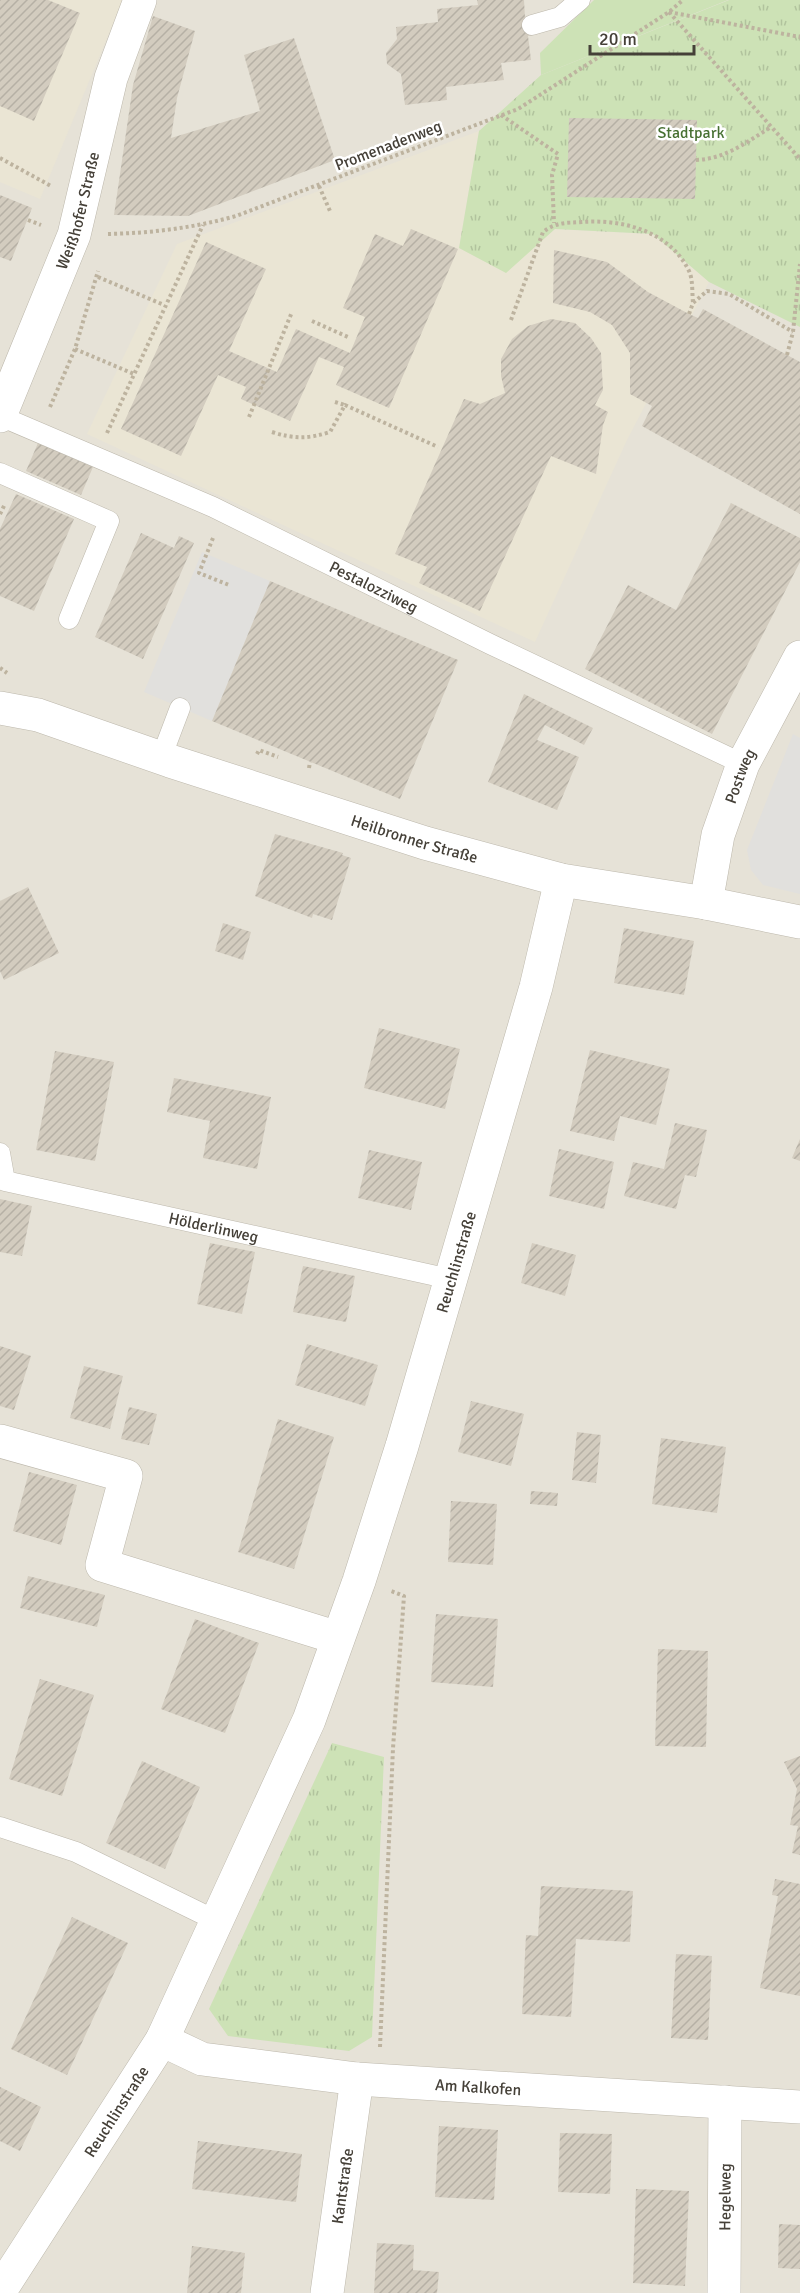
<svg xmlns="http://www.w3.org/2000/svg" width="800" height="2293" viewBox="0 0 800 2293" font-family="Signika,sans-serif">
	<style>
		.residential { fill: #e6e2d7 }
		.education { fill: #eae5d4 }
		.grass { fill: #cde2b6 }
		.park { fill: url(#park-tufts) }
		.parking { fill: #e1e0dd }
		.building { fill: url(#building-hatch) }
		.lines { fill: none; stroke-linecap: round; stroke-linejoin: round }
		.service-casing { stroke: #bdb8ac; stroke-width: 21 }
		.minor-casing { stroke: #bdb8ac; stroke-width: 34 }
		.path { stroke: #bdb39f; stroke-width: 4; stroke-dasharray: 3 3; stroke-linecap: butt }
		.service { stroke: #fff; stroke-width: 20 }
		.minor { stroke: #fff; stroke-width: 33 }
		.labels { text-anchor: middle; stroke-width: 5; stroke-linejoin: round; paint-order: stroke }
		.park-label { font-size: 16px; fill: #477032; stroke: #fff }
		.street-label { font-size: 16px; fill: #454038; stroke: #fff }
	</style>
	<defs>
		<pattern id="park-tufts" width="24" height="20" patternUnits="userSpaceOnUse" patternTransform="scale(1.5)"><rect width="24" height="20" fill="#cde2b6"/><path d="M3 7l-1-3M5 7V3M7 7l1-3M15 17l-1-3M17 17v-4M19 17l1-3" fill="none" stroke="#b1c39d"/></pattern>
		<pattern id="building-hatch" width="6" height="6" patternUnits="userSpaceOnUse" patternTransform="scale(1.5)"><rect width="6" height="6" fill="#d3ccbf"/><path d="M-1 1l2-2M0 6l6-6M5 7l2-2" fill="none" stroke="#b6b0a5"/></pattern>
	</defs>
	<rect width="100%" height="100%" fill="#f2f0e9"/>
	<rect class="residential" x="0" y="0" width="800" height="2293"/>
	<g class="education">
		<polygon points="0,0 123,0 40,199 0,182"/>
		<polygon points="479,131 459,248 506,272 554,229 653,234 709,282 626,442 535,642 87,434 177,244"/>
	</g>
	<polygon class="grass" points="594,0 728,0 541,75 540,53"/>
	<g class="park">
		<polygon points="729,0 800,0 800,327 709,282 653,234 555,229 506,273 459,248 479,131 541,75"/>
		<polygon points="332,1743 384,1757 372,2037 349,2051 228,2036 209,2009"/>
	</g>
	<g class="parking">
		<polygon points="202,552 270,581 212,721 144,692"/>
		<polygon points="793,734 800,738 800,894 763,885 751,870 747,850"/>
	</g>
	<g class="building">
		<polygon points="0,0 48,0 80,13 34,121 0,106"/>
		<polygon points="477,0 524,0 525,18 531,17 533,35 528,36 531,60 501,63 504,80 446,87 447,100 405,105 401,74 387,64 386,53 397,39 396,27 438,22 437,9 478,5"/>
		<polygon points="153,16 195,31 177,98 171,138 260,111 244,55 294,38 335,160 188,216 114,215 133,85"/>
		<polygon points="569,118 697,120 695,199 567,197"/>
		<polygon points="0,195 32,208 11,261 0,257"/>
		<polygon points="411,229 458,249 389,408 336,385 344,367 319,357 290,421 241,399 246,387 218,375 181,456 121,429 206,242 266,269 229,351 277,372 296,329 350,353 365,317 343,308 375,234 403,246"/>
		<polygon points="554,250 607,262 648,292 689,314 698,318 703,309 800,362 800,514 642,426 652,406 630,394 630,353 612,325 590,312 553,303"/>
		<polygon points="551,319 575,323 591,338 601,353 603,390 595,405 608,412 603,425 596,474 551,456 480,611 419,583 427,567 395,554 464,399 480,404 505,393 501,376 501,359 512,339 528,326"/>
		<polygon points="38,443 93,467 81,495 26,471"/>
		<polygon points="16,494 74,519 34,611 0,596 0,529"/>
		<polygon points="731,503 800,538 800,562 712,734 585,669 628,585 676,610"/>
		<polygon points="141,533 174,548 179,536 194,543 143,659 95,637"/>
		<polygon points="270,581 458,660 400,799 212,721"/>
		<polygon points="524,694 593,728 584,745 545,725 537,740 579,757 557,810 488,782"/>
		<polygon points="275,834 343,853 342,855 351,858 332,920 313,914 312,918 255,896"/>
		<polygon points="28,887 59,953 4,980 0,971 0,901"/>
		<polygon points="223,923 251,932 243,960 215,951"/>
		<polygon points="624,928 694,941 684,995 614,983"/>
		<polygon points="379,1028 460,1049 445,1109 364,1088"/>
		<polygon points="590,1050 670,1069 656,1125 620,1116 614,1141 570,1131"/>
		<polygon points="55,1051 114,1062 95,1161 36,1150"/>
		<polygon points="174,1078 271,1097 257,1169 203,1158 210,1121 167,1112"/>
		<polygon points="675,1123 707,1130 696,1177 685,1175 676,1209 624,1196 633,1162 664,1169"/>
		<polygon points="800,1139 800,1161 792,1158"/>
		<polygon points="559,1149 614,1162 604,1209 549,1196"/>
		<polygon points="369,1150 422,1162 411,1210 358,1198"/>
		<polygon points="0,1199 32,1206 22,1256 0,1252"/>
		<polygon points="210,1243 255,1252 242,1314 197,1304"/>
		<polygon points="532,1243 576,1255 565,1296 521,1283"/>
		<polygon points="303,1266 355,1276 346,1322 293,1312"/>
		<polygon points="307,1344 378,1365 365,1406 295,1385"/>
		<polygon points="0,1346 31,1356 14,1410 0,1406"/>
		<polygon points="84,1366 123,1376 110,1429 70,1418"/>
		<polygon points="471,1401 524,1414 511,1466 458,1452"/>
		<polygon points="129,1407 157,1414 149,1445 121,1439"/>
		<polygon points="278,1419 334,1437 294,1569 238,1552"/>
		<polygon points="577,1432 601,1435 596,1483 572,1480"/>
		<polygon points="661,1438 726,1447 717,1513 652,1504"/>
		<polygon points="29,1472 77,1485 61,1545 13,1531"/>
		<polygon points="531,1491 558,1493 557,1506 530,1504"/>
		<polygon points="451,1501 497,1504 493,1565 448,1562"/>
		<polygon points="28,1576 105,1595 97,1627 20,1608"/>
		<polygon points="436,1614 498,1619 493,1687 431,1682"/>
		<polygon points="195,1619 259,1643 225,1733 161,1709"/>
		<polygon points="658,1649 708,1651 706,1747 655,1746"/>
		<polygon points="40,1679 94,1695 62,1796 9,1779"/>
		<polygon points="800,1756 800,1855 792,1853 798,1826 790,1825 797,1789 784,1762"/>
		<polygon points="142,1761 200,1787 165,1869 106,1843"/>
		<polygon points="775,1879 800,1884 800,1996 760,1988 778,1896 772,1895"/>
		<polygon points="541,1886 633,1891 630,1942 576,1939 571,2017 522,2014 526,1935 538,1936"/>
		<polygon points="72,1917 128,1943 67,2075 11,2049"/>
		<polygon points="676,1954 712,1956 708,2040 671,2038"/>
		<polygon points="0,2087 41,2107 20,2151 0,2141"/>
		<polygon points="439,2126 498,2130 494,2200 435,2197"/>
		<polygon points="560,2133 612,2134 610,2194 558,2192"/>
		<polygon points="198,2141 302,2154 296,2202 192,2189"/>
		<polygon points="636,2189 689,2191 685,2286 633,2283"/>
		<polygon points="779,2224 800,2225 800,2269 778,2268"/>
		<polygon points="377,2243 414,2245 413,2270 439,2272 437,2293 374,2293"/>
		<polygon points="192,2246 245,2253 241,2293 187,2293"/>
	</g>
	<g class="lines">
		<g class="service-casing">
			<g id="service">
				<polyline points="532,25 560,17 580,0"/>
				<path id="s1" d="M0,416L213,507L490,644L743,764"/>
				<polyline points="0,473 109,521 69,619"/>
				<polyline points="161,758 180,708"/>
				<path id="s2" d="M0,1153L5,1181L450,1279"/>
				<polyline points="0,1827 76,1852 217,1921"/>
			</g>
		</g>
		<g class="minor-casing">
			<g id="minor">
				<path id="s3" d="M0,416L74,235L111,78L140,0"/>
				<path id="s4" d="M0,708L38,715L170,761L425,843L561,880L706,903L800,922"/>
				<path id="s5" d="M706,903L718,835L743,764L800,657"/>
				<polyline points="0,1441 126,1476 102,1565 338,1638"/>
				<path id="s6" d="M162,2040L202,2059L357,2079L800,2107"/>
				<path id="s7" d="M0,2291L162,2040L309,1720L359,1581L402,1446L536,987L561,880"/>
				<path id="s8" d="M327,2293L357,2079"/>
				<path id="s9" d="M724,2293L725,2102"/>
			</g>
		</g>
		<g class="path">
			<polyline points="669,12 800,159"/>
			<polyline points="669,12 800,37"/>
			<polyline points="501,115 558,154 552,175 554,223"/>
			<polyline points="0,158 51,186"/>
			<path d="M696,160C725,159 747,142 771,127"/>
			<polyline points="319,186 330,211"/>
			<polyline points="28,220 41,225"/>
			<path d="M108,234C152,233 193,228 236,216L518,109L669,12L683,0"/>
			<polyline points="98,277 164,305"/>
			<polyline points="689,314 693,303 707,291 729,294 793,332"/>
			<path d="M511,320L543,232C556,222 566,223 582,222C622,219 670,231 689,271C693,279 692,293 693,303"/>
			<polyline points="312,321 348,337"/>
			<polyline points="75,349 134,374"/>
			<polyline points="787,355 793,332 800,264"/>
			<polyline points="335,402 345,405"/>
			<polyline points="50,407 75,349 98,271"/>
			<polyline points="249,417 292,312"/>
			<path d="M272,432C294,439 308,439 330,432L345,405L438,447"/>
			<polyline points="107,433 203,225"/>
			<polyline points="0,514 5,504"/>
			<polyline points="213,538 199,573 229,585"/>
			<polyline points="0,668 7,673"/>
			<polyline points="257,754 259,750 278,757"/>
			<polyline points="309,768 310,762"/>
			<polyline points="380,2047 393,1748 404,1596 391,1591"/>
		</g>
		<use href="#service" class="service"/>
		<use href="#minor" class="minor"/>
	</g>
	<g class="labels">
		<g class="park-label">
			<text x="691" y="138">Stadtpark</text>
		</g>
		<g class="street-label">
			<text transform="translate(388 145) rotate(-21)" y="6">Promenadenweg</text>
			<text dy="6" stroke="none"><textPath href="#s3" startOffset="220">Weißhofer Straße</textPath></text>
			<text dy="6" stroke="none"><textPath href="#s1" startOffset="411">Pestalozziweg</textPath></text>
			<text dy="6" stroke="none"><textPath href="#s5" startOffset="132">Postweg</textPath></text>
			<text dy="6" stroke="none"><textPath href="#s4" startOffset="435">Heilbronner Straße</textPath></text>
			<text dy="6" stroke="none"><textPath href="#s2" startOffset="242">Hölderlinweg</textPath></text>
			<text dy="6" stroke="none"><textPath href="#s7" startOffset="1132">Reuchlinstraße</textPath></text>
			<text dy="6" stroke="none"><textPath href="#s6" startOffset="322">Am Kalkofen</textPath></text>
			<text dy="6" stroke="none"><textPath href="#s7" startOffset="214">Reuchlinstraße</textPath></text>
			<text dy="6" stroke="none"><textPath href="#s8" startOffset="108">Kantstraße</textPath></text>
			<text dy="6" stroke="none"><textPath href="#s9" startOffset="96">Hegelweg</textPath></text>
		</g>
	</g>
	<path d="M590 45v9h104v-9" fill="none" stroke="#454038" stroke-width="3"/>
	<text x="599" y="45" font-size="18" fill="#454038" stroke="#ffffff" stroke-width="4.5" paint-order="stroke">20 m</text>
</svg>
